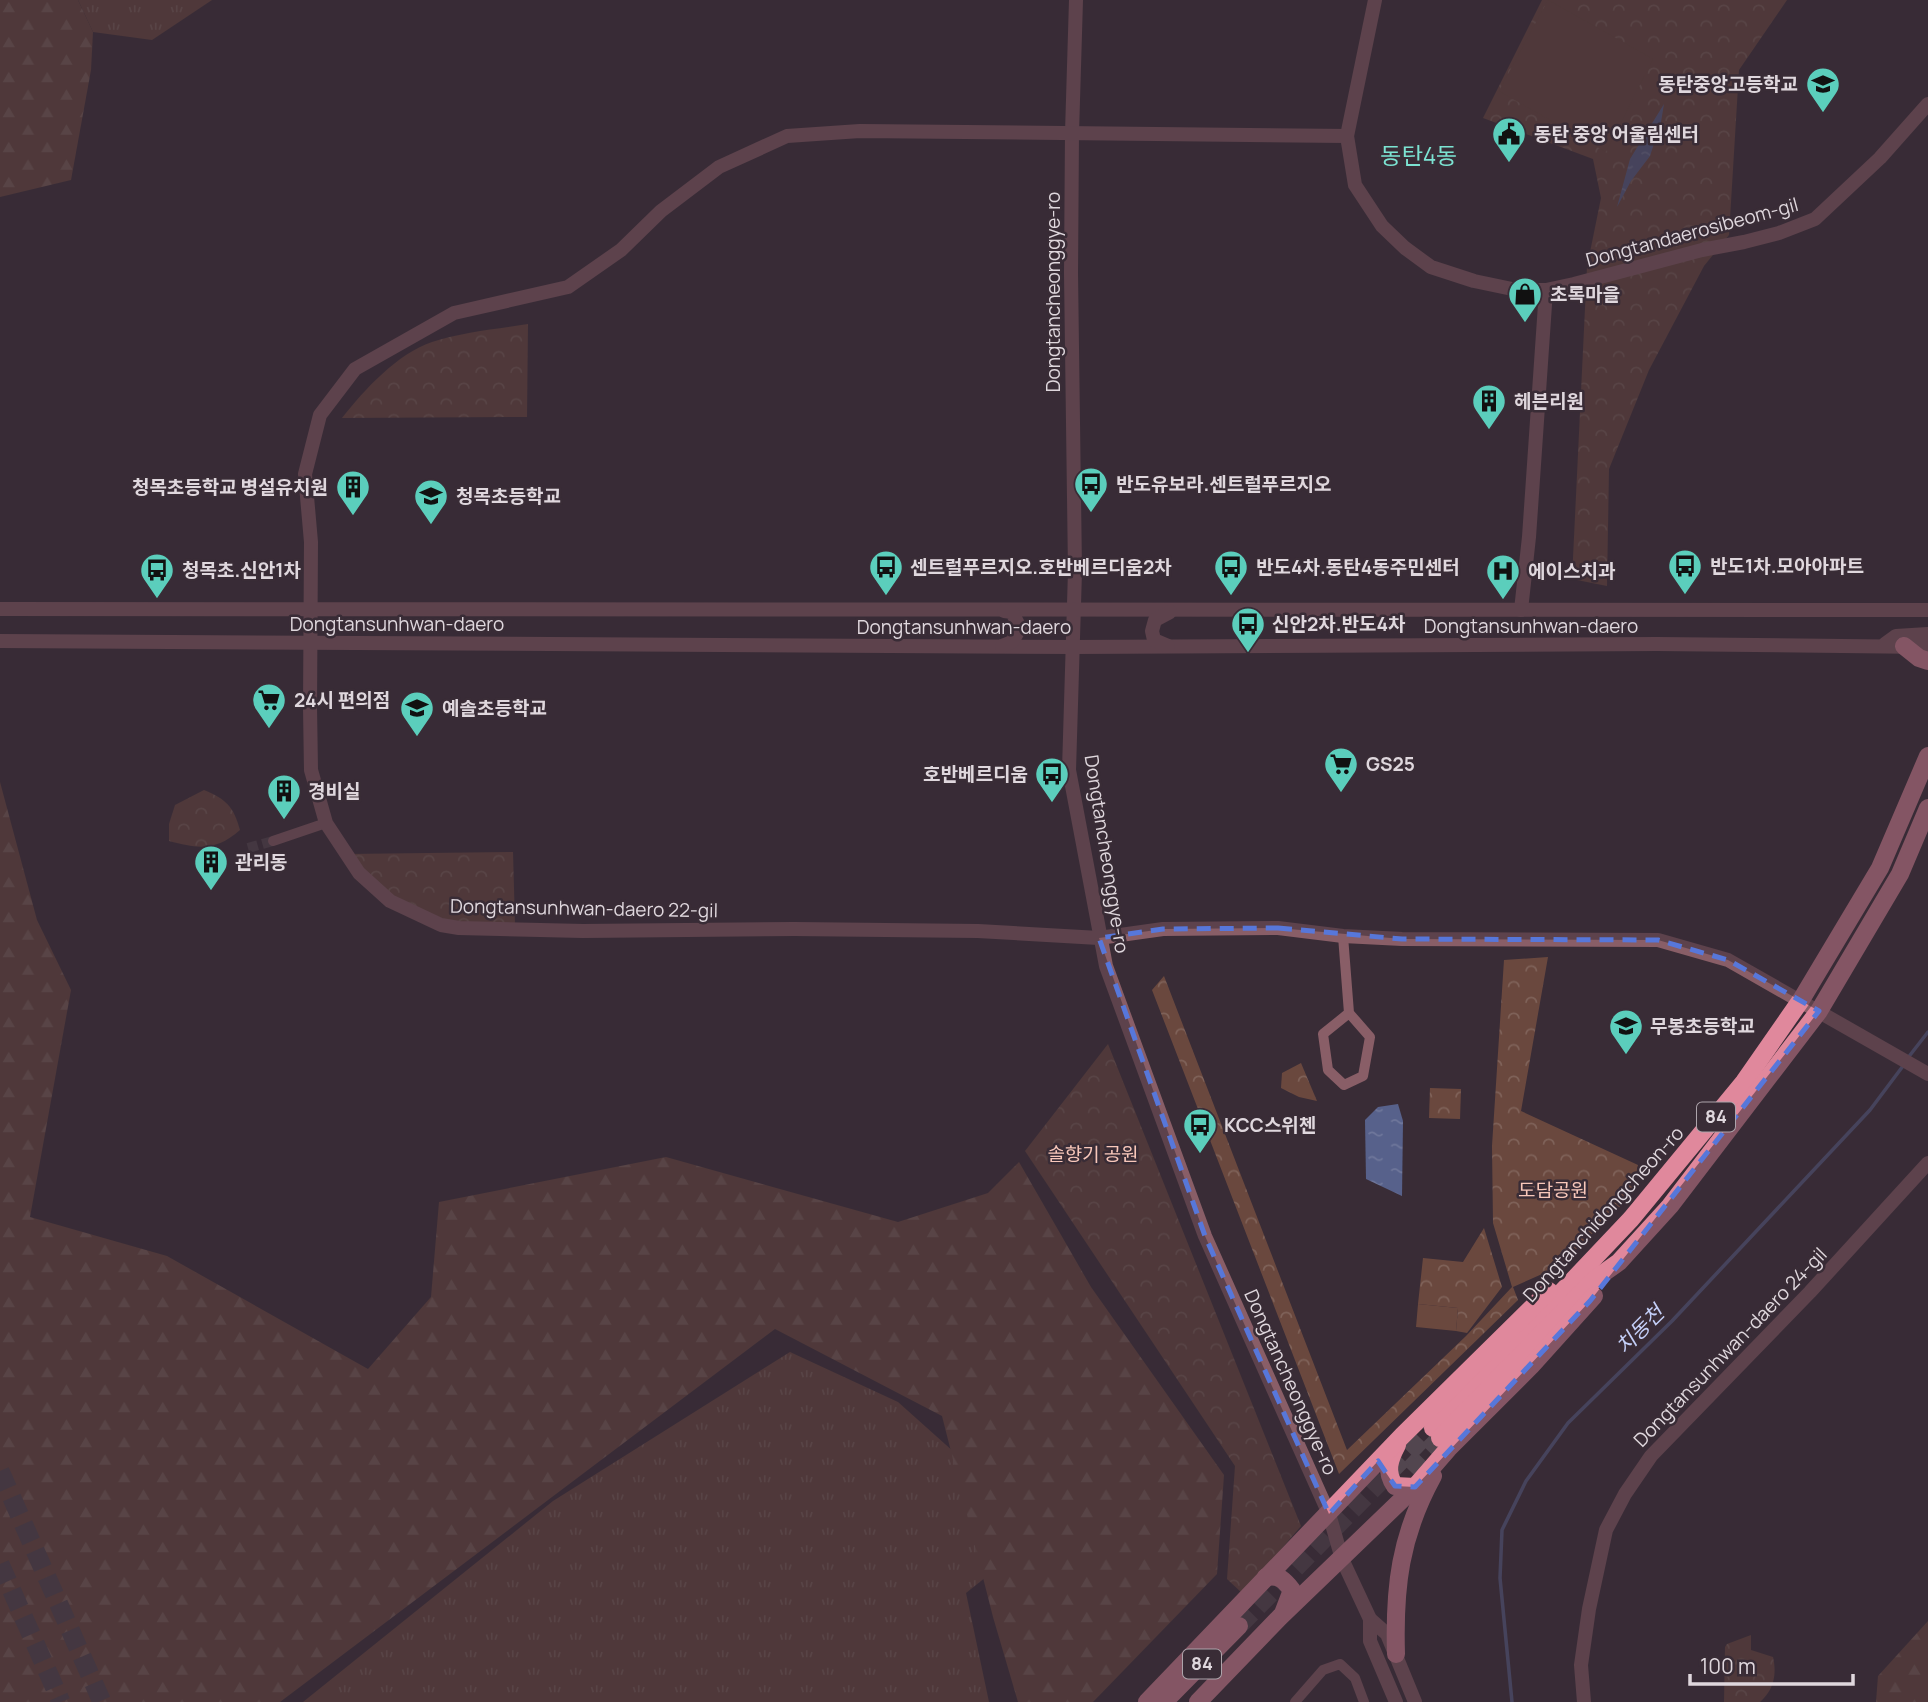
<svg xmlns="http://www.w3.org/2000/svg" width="1928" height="1702" viewBox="0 0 1928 1702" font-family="Manrope,'Noto Sans KR',sans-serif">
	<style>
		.grass { fill: url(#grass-tufts) }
		.forest { fill: url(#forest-firs) }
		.park { fill: url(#park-crowns) }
		.pitch { fill: #6a483e }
		.water { fill: url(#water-ripples) }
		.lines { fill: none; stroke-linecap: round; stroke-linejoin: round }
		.stream { stroke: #57618b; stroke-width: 3.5 }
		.minor-tunnel { stroke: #52464f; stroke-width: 10; stroke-dasharray: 10 5; stroke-linecap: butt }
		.primary-tunnel { stroke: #52464f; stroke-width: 18; stroke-dasharray: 18 9; stroke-linecap: butt }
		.motorway-tunnel { stroke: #52464f; stroke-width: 19; stroke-dasharray: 19 10; stroke-linecap: butt }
		.minor { stroke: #895e67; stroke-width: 10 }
		.tertiary { stroke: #895e67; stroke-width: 14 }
		.primary { stroke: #e0889c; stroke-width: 18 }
		.marked { fill: none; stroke: #5777da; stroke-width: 5; stroke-dasharray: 14 9; stroke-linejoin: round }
		.labels { text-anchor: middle; stroke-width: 5; stroke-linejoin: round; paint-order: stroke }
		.shield { fill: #392c36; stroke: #ada4ab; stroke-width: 2 }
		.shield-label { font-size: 18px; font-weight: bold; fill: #dfd7dd }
		.poi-label { font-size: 19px; font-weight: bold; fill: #dfd7dd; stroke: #392c36; text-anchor: start }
		.street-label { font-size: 19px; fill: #dfd7dd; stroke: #392c36 }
		.park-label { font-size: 19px; fill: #f8c7ba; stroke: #392c36 }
		.water-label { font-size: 21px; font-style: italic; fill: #c4cff8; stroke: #392c36 }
		.quarter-label { font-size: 23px; fill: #7ce3d2; stroke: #392c36 }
	</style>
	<defs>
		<pattern id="grass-tufts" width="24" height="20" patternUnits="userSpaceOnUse" patternTransform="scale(1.75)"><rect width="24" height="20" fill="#6a483e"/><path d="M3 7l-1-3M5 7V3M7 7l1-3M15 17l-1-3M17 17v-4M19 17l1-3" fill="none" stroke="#7f6259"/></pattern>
		<pattern id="forest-firs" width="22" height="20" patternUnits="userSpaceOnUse" patternTransform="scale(1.75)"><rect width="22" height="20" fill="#6a483e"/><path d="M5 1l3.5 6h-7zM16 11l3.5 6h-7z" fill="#7f6259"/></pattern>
		<pattern id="park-crowns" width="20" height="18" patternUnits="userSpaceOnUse" patternTransform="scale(1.75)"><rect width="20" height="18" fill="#6a483e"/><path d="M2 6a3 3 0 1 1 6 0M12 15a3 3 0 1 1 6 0" fill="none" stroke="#7f6259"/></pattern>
		<pattern id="water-ripples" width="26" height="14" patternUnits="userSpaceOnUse" patternTransform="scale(1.75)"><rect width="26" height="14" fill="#57618b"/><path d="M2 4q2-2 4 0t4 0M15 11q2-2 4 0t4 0" fill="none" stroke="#6f779b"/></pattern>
	</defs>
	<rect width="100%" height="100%" fill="#392c36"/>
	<g class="grass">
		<polygon points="78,0 212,0 152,40 93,32"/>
		<polygon points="790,1352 898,1402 1002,1495 1011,1557 966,1593 989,1702 303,1702 553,1501"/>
	</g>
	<g class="forest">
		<polygon points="0,0 78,0 93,32 91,70 71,180 0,197"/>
		<polygon points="0,782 37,920 71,990 30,1217 167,1256 368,1369 431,1297 439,1202 666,1157 898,1222 988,1193 1019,1162 1091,1287 1224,1475 1217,1574 1093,1702 1018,1702 993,1617 942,1416 775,1329 280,1702 0,1702"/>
		<polygon points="1928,1621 1928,1702 1876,1702 1878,1676"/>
	</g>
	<g class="park">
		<polygon points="1542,0 1787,0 1739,70 1729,235 1704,266 1649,370 1609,469 1607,586 1572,579 1587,267 1601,198 1593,159 1483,118"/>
		<path d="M528,324L527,417L342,418C365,389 397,354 432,342C462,332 496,329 528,324Z"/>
		<path d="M204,790C227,800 233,806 240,830C216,851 199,849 169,841V824L175,805Z"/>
		<polygon points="513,852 515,925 456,924 393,898 348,854"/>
		<polygon points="1548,957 1521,1111 1638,1165 1632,1195 1558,1267 1513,1287 1518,1300 1339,1474 1152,990 1164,976 1347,1450 1466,1336 1512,1287 1493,1223 1492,1146 1504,960"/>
		<polygon points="1108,1044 1301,1526 1243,1594 1227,1579 1235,1466 1025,1151"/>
		<polygon points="1301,1063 1317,1101 1299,1097 1281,1088 1282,1073"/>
		<polygon points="1430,1088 1461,1089 1460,1119 1429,1118"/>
		<polygon points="1484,1228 1502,1287 1467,1333 1456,1331 1458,1308 1418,1304 1423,1258 1463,1262"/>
		<path d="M1751,1635V1650L1773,1657C1777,1674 1774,1690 1760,1702H1724L1725,1647L1727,1644Z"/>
	</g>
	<g class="pitch">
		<polygon points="1548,0 1653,59 1606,152 1499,91"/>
		<polygon points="1418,1304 1458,1308 1456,1331 1416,1327"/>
	</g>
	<g class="water">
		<polygon points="1664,104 1661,122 1650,156 1631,181 1617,207 1630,159"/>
		<polygon points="1398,1104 1403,1121 1402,1196 1366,1179 1365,1120 1378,1107"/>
	</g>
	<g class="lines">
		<g class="stream">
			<polyline points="1907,1059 1928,1032"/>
			<polyline points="1512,1702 1500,1578 1502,1530 1526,1481 1568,1423 1672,1321 1870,1110 1903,1066"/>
		</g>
		<polyline class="minor-tunnel" points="248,848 273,841"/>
		<g class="primary-tunnel">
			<polyline points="1409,1470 1440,1438"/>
			<polyline points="1239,1626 1433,1428"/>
		</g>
		<g class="motorway-tunnel">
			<polyline points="0,1471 102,1702"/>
			<polyline points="0,1564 61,1702"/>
		</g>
		<g class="minor">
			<polyline points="273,841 326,823"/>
			<polyline points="1343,936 1349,1013 1323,1034 1328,1070 1344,1085 1363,1076 1370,1037 1349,1013"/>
			<polyline points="1295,1702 1323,1670 1340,1664 1355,1678 1364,1702"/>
		</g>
		<g class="tertiary">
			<polyline points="1076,0 1072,133 1071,273 1075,571 1069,770 1106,966 1205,1236 1329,1514 1342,1559 1370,1619 1387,1634 1415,1702"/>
			<polyline points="1375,0 1347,136 1355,185 1382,226 1405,248 1431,267 1474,281 1517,290 1546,290 1574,284 1702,250 1744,242 1779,233 1815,219 1880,158 1928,104"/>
			<polyline points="1347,136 860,131 787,136 719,167 661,211 621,250 568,287 454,313 355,369 320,415 305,474 311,542 310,707 311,770 326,823 359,873 390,901 441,925 459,928 583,931 794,929 978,931 1099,938 1163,929 1278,928 1343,936 1402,939 1658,940 1728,960 1928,1074"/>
			<polyline points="0,609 1928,610"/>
			<polyline points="1521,610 1529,537 1546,290"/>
			<polyline points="0,641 1073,647 1657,644 1928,647"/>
			<polyline points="1885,644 1896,636 1928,634"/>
			<polyline points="1002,646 1012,642 1020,628 1012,612 1004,611"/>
			<polyline points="1168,646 1154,640 1152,631 1155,620 1170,612"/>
			<polyline points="1370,1619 1370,1641 1396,1702"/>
			<polyline points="1584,1702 1581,1665 1589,1609 1606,1530 1625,1494 1651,1456 1810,1292 1928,1163"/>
		</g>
		<g class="primary">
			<polyline points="1904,646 1919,658 1928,661"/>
			<polyline points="1433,1428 1631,1219 1744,1082 1801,1000 1880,868 1928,756"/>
			<polyline points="1440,1438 1595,1279 1619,1262 1670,1206 1819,1011 1900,874 1928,808"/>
			<path d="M1397,1445C1389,1460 1385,1472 1395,1486L1415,1487"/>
			<path d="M1266,1577C1280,1575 1284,1580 1292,1590L1284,1611"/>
			<path d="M1396,1654C1394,1587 1400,1536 1433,1476"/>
			<polyline points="1147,1702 1402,1436 1549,1291"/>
			<polyline points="1164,1702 1239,1626"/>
			<polyline points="1198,1702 1280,1617 1415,1487 1448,1449 1531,1366 1594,1296"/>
		</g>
	</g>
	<path d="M0 0H1928V1702H0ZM1278,928L1402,939L1658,940L1728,960L1819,1011L1590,1301L1415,1487L1395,1486L1378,1461L1329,1514L1205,1236L1099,938L1163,929Z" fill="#392c36" fill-opacity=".55" fill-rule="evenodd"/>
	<path class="marked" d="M1278,928L1402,939L1658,940L1728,960L1819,1011L1590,1301L1415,1487L1395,1486L1378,1461L1329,1514L1205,1236L1099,938L1163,929Z"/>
	<defs>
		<g id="school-pin" transform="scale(1.75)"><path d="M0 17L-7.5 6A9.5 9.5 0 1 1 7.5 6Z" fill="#5bcebc" stroke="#392c36"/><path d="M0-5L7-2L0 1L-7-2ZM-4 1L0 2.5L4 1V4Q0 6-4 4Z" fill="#111"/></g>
		<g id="civic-pin" transform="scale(1.75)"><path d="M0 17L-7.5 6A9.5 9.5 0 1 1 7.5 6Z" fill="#5bcebc" stroke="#392c36"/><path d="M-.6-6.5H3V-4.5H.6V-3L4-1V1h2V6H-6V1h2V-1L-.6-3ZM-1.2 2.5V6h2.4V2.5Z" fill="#111"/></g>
		<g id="shop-pin" transform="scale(1.75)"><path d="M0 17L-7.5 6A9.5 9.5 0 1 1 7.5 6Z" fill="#5bcebc" stroke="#392c36"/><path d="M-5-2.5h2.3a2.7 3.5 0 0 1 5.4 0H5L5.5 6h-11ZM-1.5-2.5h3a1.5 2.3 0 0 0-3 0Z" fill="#111"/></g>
		<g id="building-pin" transform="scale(1.75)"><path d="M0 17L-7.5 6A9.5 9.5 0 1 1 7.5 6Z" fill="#5bcebc" stroke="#392c36"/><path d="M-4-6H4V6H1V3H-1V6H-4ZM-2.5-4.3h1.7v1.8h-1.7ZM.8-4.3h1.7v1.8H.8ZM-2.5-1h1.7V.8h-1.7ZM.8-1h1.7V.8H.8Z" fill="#111"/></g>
		<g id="bus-pin" transform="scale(1.75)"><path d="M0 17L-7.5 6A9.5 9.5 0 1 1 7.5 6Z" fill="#5bcebc" stroke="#392c36"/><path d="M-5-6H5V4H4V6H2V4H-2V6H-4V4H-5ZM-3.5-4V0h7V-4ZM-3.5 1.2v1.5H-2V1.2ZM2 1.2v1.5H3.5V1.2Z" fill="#111"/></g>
		<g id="hospital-pin" transform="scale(1.75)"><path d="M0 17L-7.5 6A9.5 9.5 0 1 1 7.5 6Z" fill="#5bcebc" stroke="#392c36"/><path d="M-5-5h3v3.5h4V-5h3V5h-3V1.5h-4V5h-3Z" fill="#111"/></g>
		<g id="supermarket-pin" transform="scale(1.75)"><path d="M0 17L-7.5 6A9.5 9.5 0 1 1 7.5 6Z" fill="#5bcebc" stroke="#392c36"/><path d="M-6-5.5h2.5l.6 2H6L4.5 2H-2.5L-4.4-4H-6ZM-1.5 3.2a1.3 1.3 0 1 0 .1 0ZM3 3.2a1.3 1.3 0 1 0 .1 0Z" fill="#111"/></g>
	</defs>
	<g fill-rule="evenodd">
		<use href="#school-pin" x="1823" y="84"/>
		<use href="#civic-pin" x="1509" y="134"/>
		<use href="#shop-pin" x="1525" y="294"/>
		<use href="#building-pin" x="1489" y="401"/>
		<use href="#bus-pin" x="1091" y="484"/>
		<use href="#building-pin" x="353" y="487"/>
		<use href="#school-pin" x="431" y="496"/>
		<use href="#bus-pin" x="1685" y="566"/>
		<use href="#bus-pin" x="886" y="567"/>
		<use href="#bus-pin" x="1231" y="567"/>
		<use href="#bus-pin" x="157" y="570"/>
		<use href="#hospital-pin" x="1503" y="571"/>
		<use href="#bus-pin" x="1248" y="624"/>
		<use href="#supermarket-pin" x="269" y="700"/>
		<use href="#school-pin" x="417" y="708"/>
		<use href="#supermarket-pin" x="1341" y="764"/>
		<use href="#bus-pin" x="1052" y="774"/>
		<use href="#building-pin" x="284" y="791"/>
		<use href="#building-pin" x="211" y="862"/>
		<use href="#school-pin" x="1626" y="1026"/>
		<use href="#bus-pin" x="1200" y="1125"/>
	</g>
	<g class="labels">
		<g class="shield">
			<rect x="1697" y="1102.5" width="38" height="29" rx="5"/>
			<rect x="1183" y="1649.5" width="38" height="29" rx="5"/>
		</g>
		<g class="shield-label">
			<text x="1716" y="1123">84</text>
			<text x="1202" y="1670">84</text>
		</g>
		<g class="poi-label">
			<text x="1798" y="91" text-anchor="end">동탄중앙고등학교</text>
			<text x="1534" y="141">동탄 중앙 어울림센터</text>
			<text x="1550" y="301">초록마을</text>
			<text x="1514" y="408">헤븐리원</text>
			<text x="1116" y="491">반도유보라.센트럴푸르지오</text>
			<text x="328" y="494" text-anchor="end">청목초등학교 병설유치원</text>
			<text x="456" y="503">청목초등학교</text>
			<text x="1710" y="573">반도1차.모아아파트</text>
			<text x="910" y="574">센트럴푸르지오.호반베르디움2차</text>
			<text x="1256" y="574">반도4차.동탄4동주민센터</text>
			<text x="182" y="577">청목초.신안1차</text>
			<text x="1528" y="578">에이스치과</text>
			<text x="1272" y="631">신안2차.반도4차</text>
			<text x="294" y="707">24시 편의점</text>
			<text x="442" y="715">예솔초등학교</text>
			<text x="1366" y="771">GS25</text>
			<text x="1028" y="781" text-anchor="end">호반베르디움</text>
			<text x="308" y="798">경비실</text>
			<text x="235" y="869">관리동</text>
			<text x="1650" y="1033">무봉초등학교</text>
			<text x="1224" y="1132">KCC스위첸</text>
		</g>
		<g class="street-label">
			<text transform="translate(1692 232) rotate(-15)" y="7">Dongtandaerosibeom-gil</text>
			<text transform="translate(1053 292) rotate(-90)" y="7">Dongtancheonggye-ro</text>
			<text x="397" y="631">Dongtansunhwan-daero</text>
			<text x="1531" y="633">Dongtansunhwan-daero</text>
			<text x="964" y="634">Dongtansunhwan-daero</text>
			<text transform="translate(1107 854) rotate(81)" y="7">Dongtancheonggye-ro</text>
			<text transform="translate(584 908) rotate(1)" y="7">Dongtansunhwan-daero 22-gil</text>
			<text transform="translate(1603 1214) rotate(-48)" y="7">Dongtanchidongcheon-ro</text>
			<text transform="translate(1730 1347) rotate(-46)" y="7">Dongtansunhwan-daero 24-gil</text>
			<text transform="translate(1291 1382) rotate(66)" y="7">Dongtancheonggye-ro</text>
		</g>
		<g class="park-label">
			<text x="1093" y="1161">솔향기 공원</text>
			<text x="1553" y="1197">도담공원</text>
		</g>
		<g class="water-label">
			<text transform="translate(1640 1330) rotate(-45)" y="7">치동천</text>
		</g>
		<g class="quarter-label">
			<text x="1419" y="164">동탄4동</text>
		</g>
	</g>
	<path d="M1690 1674v10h163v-10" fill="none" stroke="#dfd7dd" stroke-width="3.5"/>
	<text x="1700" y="1674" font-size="21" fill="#dfd7dd" stroke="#392c36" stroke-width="5" paint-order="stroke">100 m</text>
</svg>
